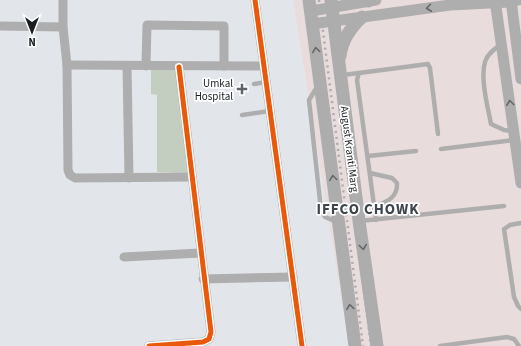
<svg xmlns="http://www.w3.org/2000/svg" width="521" height="346" viewBox="0 0 521 346" font-family="'Source Sans 3',sans-serif">
	<style>
		.commercial { fill: #e9dcdd }
		.green { fill: #c4cec0 }
		.lines { fill: none; stroke-linecap: round; stroke-linejoin: round }
		.service { stroke: #afaeae; stroke-width: 4.5 }
		.minor { stroke: #afaeae; stroke-width: 9 }
		.tertiary { stroke: #afaeae; stroke-width: 11 }
		.secondary { stroke: #adadae; stroke-width: 13 }
		.rail { stroke: #abacae; stroke-width: 2.5; stroke-dasharray: 2 4; stroke-linecap: butt }
		.cycleway-casing { stroke: #fff; stroke-width: 8 }
		.cycleway { stroke: #e8590c; stroke-width: 5 }
		.oneway { stroke: #646667 }
		.oneway2 { stroke: #646567 }
		.poi-dot { fill: #606367; stroke: #fff; stroke-width: 1.5 }
		.labels { text-anchor: middle; stroke-width: 3.5; stroke-linejoin: round; paint-order: stroke }
		.poi-label { font-size: 11px; fill: #1a1d20; stroke: #fff; text-anchor: end }
		.street-label { font-size: 11px; fill: #1a1d20; stroke: #fff }
		.district-label { font-size: 15px; font-weight: bold; letter-spacing: 1px; fill: #3f454c; stroke: #fff }
	</style>
	<rect width="100%" height="100%" fill="#e2e6ea"/>
	<polygon class="commercial" points="293,0 521,0 521,346 349,346"/>
	<polygon class="green" points="151,70 176,70 188,173 157,172 157,95 151,94"/>
	<g class="lines">
		<g class="service">
			<path d="M501,44C495,49 487,54 485,62C480,78 488,108 491,124L504,130L513,131"/>
			<polyline points="343,75 359,73"/>
			<polyline points="254,84 266,82"/>
			<polyline points="317,87 309,100 321,210 325,217 337,222"/>
			<polyline points="242,115 270,111"/>
			<polyline points="441,149 514,140"/>
			<polyline points="368,156 416,151"/>
			<path d="M370,173L392,178L397,183C398,198 386,202 374,207"/>
			<polyline points="376,220 357,80 359,73 428,64 430,68 438,134"/>
			<polyline points="360,221 504,206"/>
			<polyline points="521,223 510,225 504,229 514,297 518,306 521,309"/>
			<polyline points="440,346 507,337 514,339 519,346"/>
		</g>
		<g class="minor">
			<polyline points="63,0 63,27 67,65 68,170 70,175 75,178 192,177"/>
			<polyline points="255,0 302,346"/>
			<polyline points="0,26 63,27"/>
			<polyline points="67,65 264,66"/>
			<polyline points="127,66 129,178"/>
			<polyline points="146,66 147,25 224,26 224,66"/>
			<polyline points="124,257 200,253"/>
			<polyline points="203,279 293,277"/>
			<polyline points="149,346 203,342 209,339 211,332 179,67"/>
		</g>
		<g class="tertiary">
			<polyline points="495,0 521,183"/>
			<polyline points="511,0 521,79"/>
			<polyline points="311,11 376,0"/>
			<polyline points="312,24 450,5 511,2 518,0"/>
		</g>
		<g class="secondary">
			<polyline points="309,0 355,346"/>
			<polyline points="331,0 359,221 377,346"/>
			<polyline points="366,0 368,1"/>
			<path d="M340,56C342,40 350,28 362,17"/>
		</g>
		<g class="rail">
			<polyline points="319,0 363,346"/>
			<polyline points="326,0 371,346"/>
		</g>
		<g class="cycleway-casing">
			<g id="cycleway">
				<polyline points="255,0 302,346"/>
				<polyline points="149,346 203,342 209,339 211,332 179,67"/>
			</g>
		</g>
		<use href="#cycleway" class="cycleway"/>
	</g>
	<defs><path id="oneway-chevron" d="M-2-3.5L2.5 0L-2 3.5" fill="none" stroke-width="1.6" stroke-linecap="round" stroke-linejoin="round"/></defs>
	<g class="oneway">
		<use href="#oneway-chevron" transform="translate(429 8) rotate(173)"/>
		<use href="#oneway-chevron" transform="translate(510 103) rotate(-97)"/>
	</g>
	<g class="oneway2">
		<use href="#oneway-chevron" transform="translate(316 50) rotate(-98)"/>
		<use href="#oneway-chevron" transform="translate(333 178) rotate(-98)"/>
		<use href="#oneway-chevron" transform="translate(363 247) rotate(82)"/>
		<use href="#oneway-chevron" transform="translate(350 307) rotate(-98)"/>
	</g>
	<path class="poi-dot" d="M240 83h4v4h4v4h-4v4h-4v-4h-4v-4h4z"/>
	<g class="labels">
		<g class="poi-label">
			<text x="233" y="87">Umkal<tspan x="233" dy="13">Hospital</tspan></text>
		</g>
		<g class="street-label">
			<text transform="translate(350 149) rotate(83)" y="4">August Kranti Marg</text>
		</g>
		<g class="district-label">
			<text x="368" y="214">IFFCO CHOWK</text>
		</g>
	</g>
	<g transform="translate(32 32) rotate(180)" stroke="#ffffff" stroke-width="3" paint-order="stroke">
	<path d="M0-3L7 15L0 10L-7 15Z" fill="#1a1d20"/>
	<text y="-6" font-size="11" font-weight="bold" text-anchor="middle" fill="#1a1d20">N</text>
	</g>
</svg>
